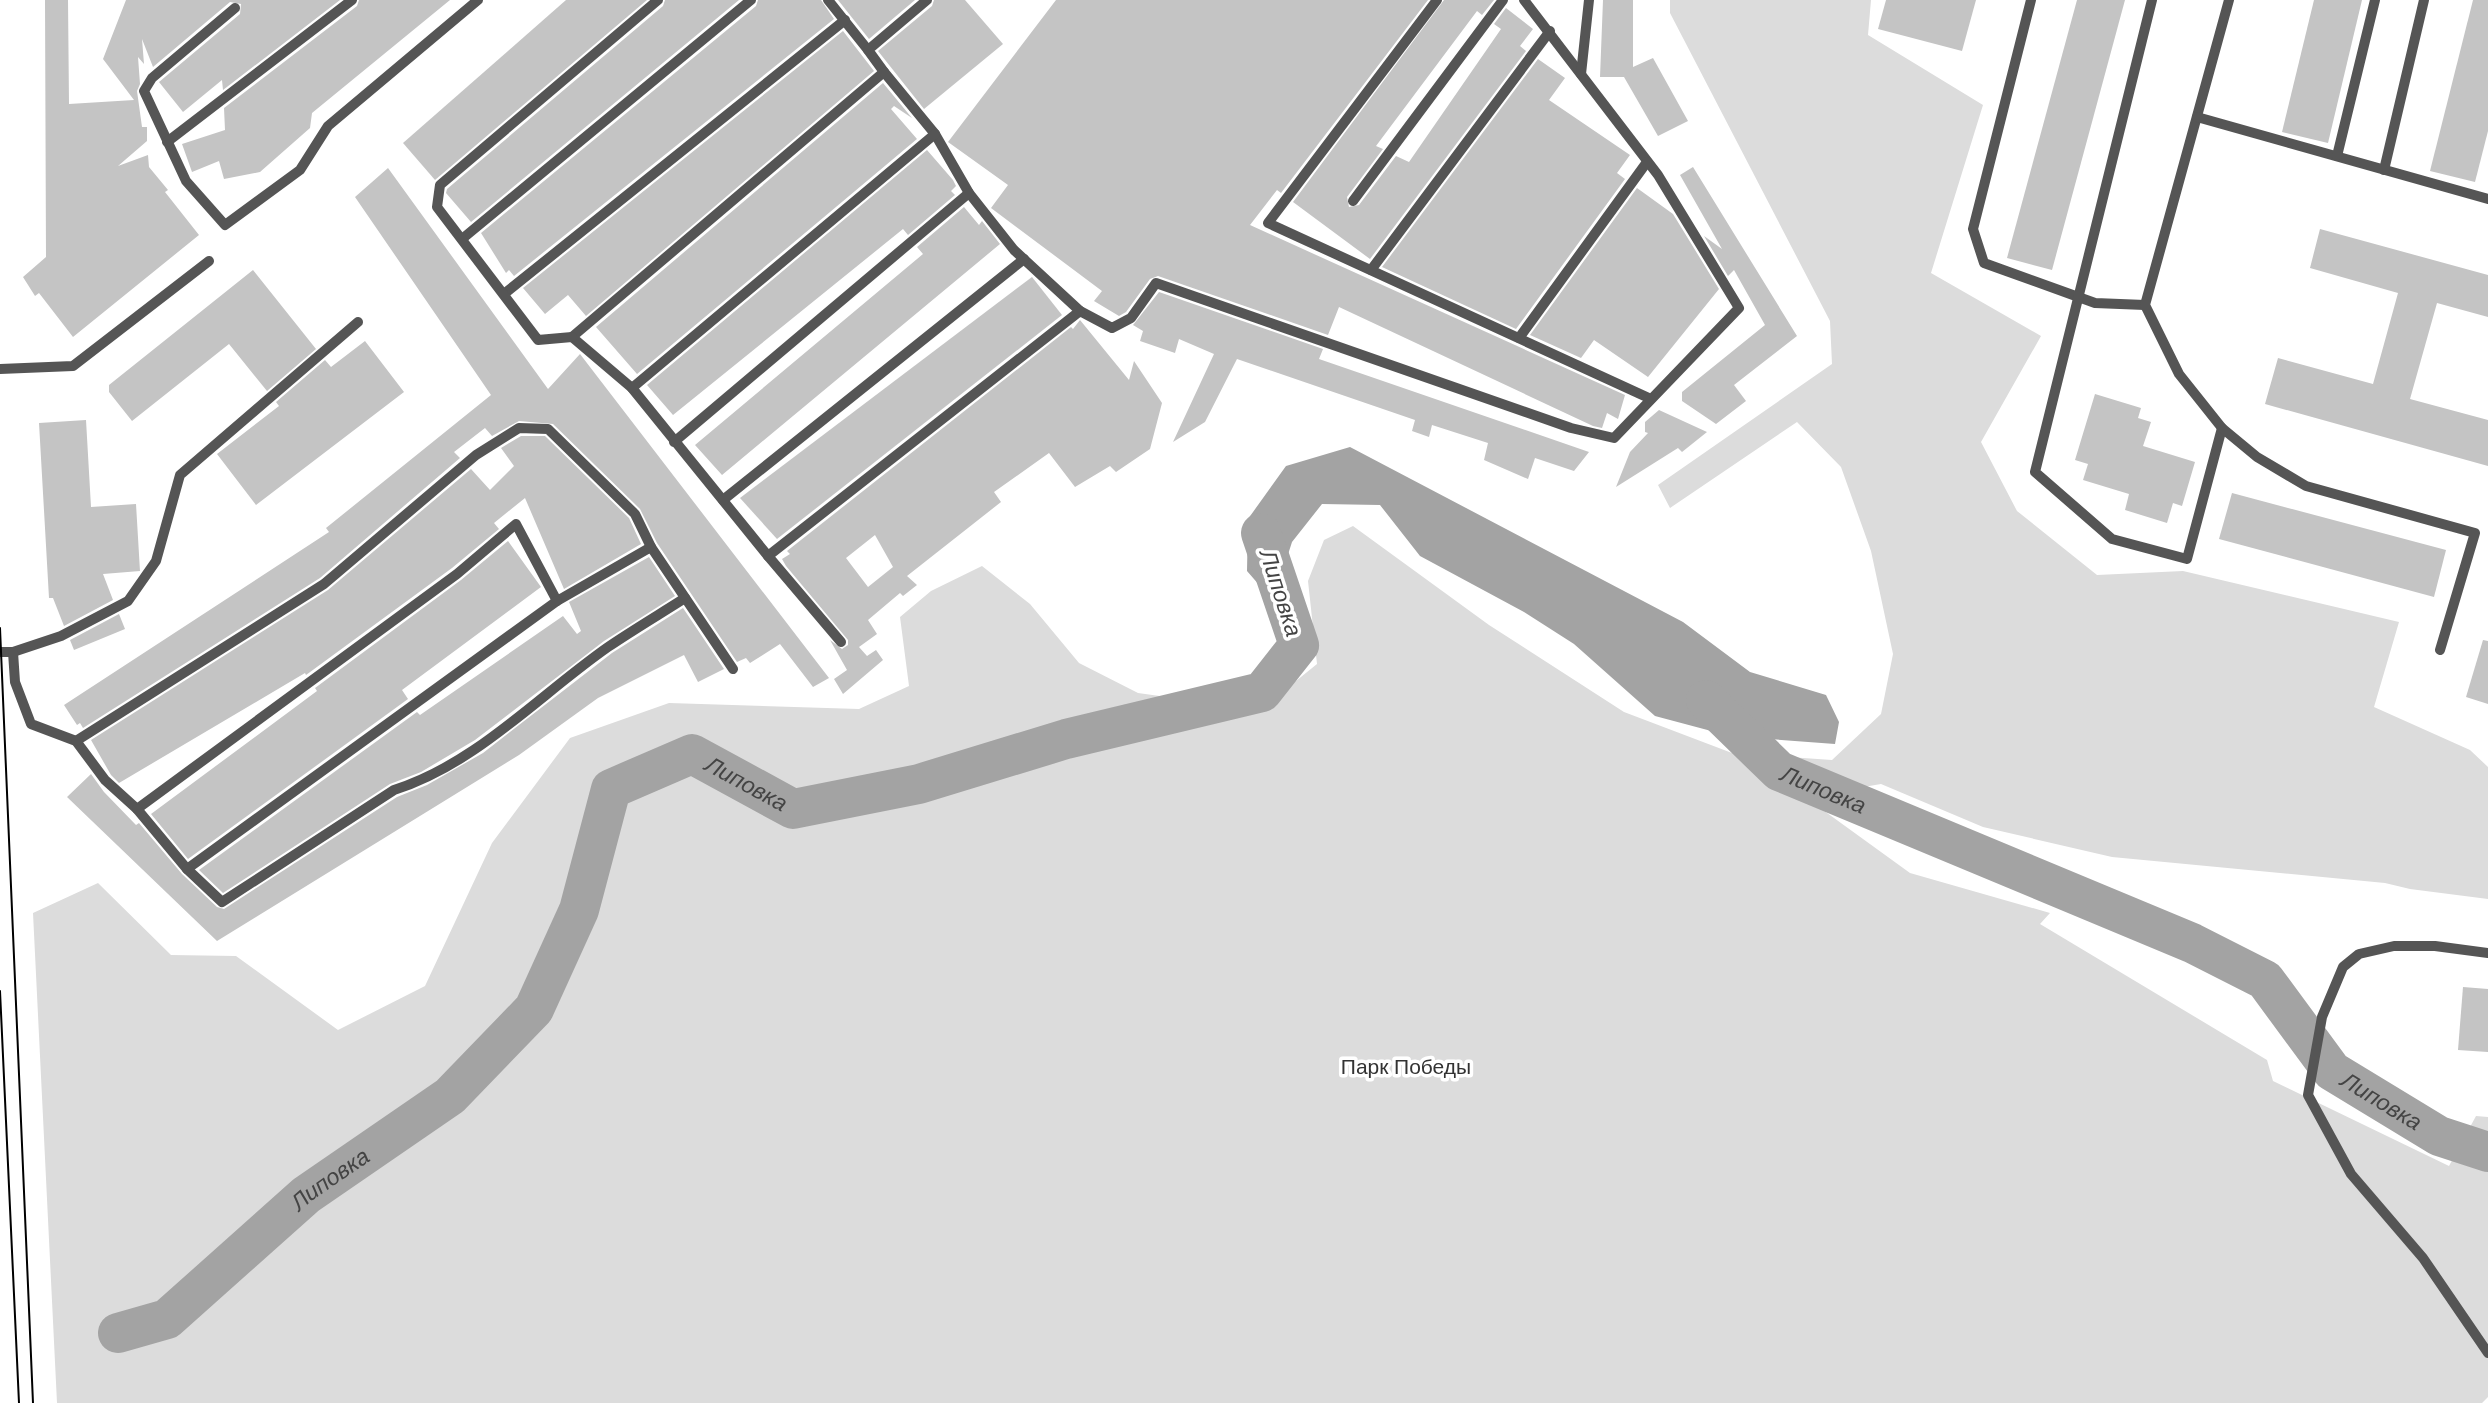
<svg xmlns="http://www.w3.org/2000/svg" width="2488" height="1403" viewBox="0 0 2488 1403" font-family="'DM Sans',sans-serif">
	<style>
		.green { fill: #dcdcdc }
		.water { fill: #a3a3a3 }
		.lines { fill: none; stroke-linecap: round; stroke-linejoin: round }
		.river { stroke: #a3a3a3; stroke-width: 40 }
		.building { fill: #c4c4c4; fill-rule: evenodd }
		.service { stroke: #555; stroke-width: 10 }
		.tram { stroke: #000; stroke-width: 2 }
		.labels { text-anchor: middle; stroke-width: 7; stroke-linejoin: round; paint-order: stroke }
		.park-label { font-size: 21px; fill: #333; stroke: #fff }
		.water-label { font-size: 23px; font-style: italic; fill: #444; stroke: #fff }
	</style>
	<rect width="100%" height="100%" fill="#fff"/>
	<polygon class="green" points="1670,0 1871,0 1868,35 1983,105 1931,273 2041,336 1981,442 2017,511 2097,575 2183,571 2399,622 2374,707 2470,750 2488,767 2488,899 2410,889 2385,883 2112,857 1983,827 1881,784 1805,797 1910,873 2050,913 2040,924 2267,1060 2273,1081 2449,1166 2476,1116 2488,1117 2488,1397 2482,1403 57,1403 33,913 98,883 171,955 236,956 338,1030 425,986 492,843 570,738 669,703 859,709 909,686 900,617 931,591 982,566 1030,604 1079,663 1138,693 1260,710 1317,664 1308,581 1324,540 1353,526 1489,625 1624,712 1732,753 1832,760 1881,714 1893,654 1871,551 1841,467 1797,422 1670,508 1658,485 1832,364 1830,321 1670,13"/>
	<polygon class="water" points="1350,447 1683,622 1750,672 1826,695 1839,722 1835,744 1730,736 1655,716 1574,644 1524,612 1420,556 1380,505 1322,504 1292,542 1273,601 1247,571 1248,519 1286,466"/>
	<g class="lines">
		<g class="river">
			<path id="s1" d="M1706,700L1779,771L2192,943L2265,980L2332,1071L2439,1136L2488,1152"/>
			<path id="s2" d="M118,1333L167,1319L306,1195L450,1096L534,1009L579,910L611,789L692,754L793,809L919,784L1066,739L1262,692L1299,645L1261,533"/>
		</g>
	</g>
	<g class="building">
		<polygon points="45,0 68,0 69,104 134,100 103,59 126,0 340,0 223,90 222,80 183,112 159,82 240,14 241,4 230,2 153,67 142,39 144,64 138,57 140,84 137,91 142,127 147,127 147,141 118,166 148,155 149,167 168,190 165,192 199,235 73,337 39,293 35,296 23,277 46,257"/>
		<polygon points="359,0 450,0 312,113 310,128 260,172 224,179 219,161 192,172 182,144 225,130 224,108 357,6"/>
		<polygon points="566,0 647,0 435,180 403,143"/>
		<polygon points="665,0 739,0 471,222 446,193 447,189 663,6"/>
		<polygon points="758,0 821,0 834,19 514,276 509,270 506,273 481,233 756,6"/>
		<polygon points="838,0 915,0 869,39"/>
		<polygon points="934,0 965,0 1003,44 924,109 878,51 932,6"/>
		<polygon points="1056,0 1428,0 1281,193 1277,190 1250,225 1625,395 1618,419 1607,413 1602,428 1593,426 1339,307 1328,335 1158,276 1150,279 1126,312 1119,316 1094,301 1102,291 991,208 1008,185 948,142"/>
		<polygon points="1444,0 1494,0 1482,15 1477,11 1376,146 1383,149 1347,197 1349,207 1359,205 1396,156 1409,162 1501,29 1494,24 1506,8 1533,29 1520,46 1526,51 1370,259 1293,202"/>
		<polygon points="1603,0 1633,0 1633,67 1653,58 1688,121 1658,136 1624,77 1600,77"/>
		<polygon points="1886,0 1976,0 1962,51 1878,29"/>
		<polygon points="2077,0 2125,0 2052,270 2007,258"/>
		<polygon points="2314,0 2362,0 2328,143 2282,132"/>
		<polygon points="2473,0 2488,0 2488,131 2475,182 2430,171"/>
		<polygon points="843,31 874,71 586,316 568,295 545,314 523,288"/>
		<polygon points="1538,59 1565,78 1549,100 1630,155 1617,173 1625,179 1516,329 1382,267"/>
		<polygon points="883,83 912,118 894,106 891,109 917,139 637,374 596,327"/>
		<polygon points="927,150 953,180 956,186 951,191 955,195 908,235 903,229 673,415 647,385"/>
		<polygon points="1693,167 1797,336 1734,385 1746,401 1716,424 1682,401 1682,392 1765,325 1734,270 1728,276 1704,236 1722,249 1680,175"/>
		<polygon points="388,168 548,389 580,354 829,678 813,687 780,644 750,663 746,658 737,662 657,543 640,509 553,424 519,421 492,436 485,428 454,452 460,458 320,578 83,728 80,723 77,725 64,705 329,532 326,528 491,395 355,197"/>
		<polygon points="1637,188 1673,214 1719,289 1648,377 1594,340 1581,358 1530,335"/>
		<polygon points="964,207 979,225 982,221 1000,244 722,475 695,445 923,254 917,247"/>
		<polygon points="2320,229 2488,275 2488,317 2437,303 2410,399 2488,420 2488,466 2265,404 2278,358 2373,384 2398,293 2310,268"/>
		<polygon points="253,270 316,349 267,391 229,344 132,421 109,392 109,385"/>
		<polygon points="1032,277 1062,315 777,539 740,498"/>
		<polygon points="1159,292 1323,349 1319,359 1589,452 1574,471 1535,458 1528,479 1484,460 1488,443 1432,425 1429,437 1412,431 1415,420 1237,359 1205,422 1173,442 1214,354 1179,339 1175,353 1140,341 1143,331 1133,325"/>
		<path d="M1080,320L1129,380L1134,361L1162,403L1150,449L1116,472L1110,466L1075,487L1049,453L994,492L1001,502L907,576L917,585L903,596L900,593L868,620L877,634L859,647L867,656L876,650L883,660L843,694L834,679L847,670L830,640L842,649L848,645V640L786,566L782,559L790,554L787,551L1071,327L1073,329ZM875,535L893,567L868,587L846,558Z"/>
		<polygon points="365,341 404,392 256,505 217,454 279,406 276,402 325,360 331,367"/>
		<polygon points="2095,394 2141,408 2138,418 2151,422 2143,446 2195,462 2182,506 2173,503 2167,523 2125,510 2129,494 2083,480 2088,464 2075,460"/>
		<polygon points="1659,410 1707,432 1682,452 1678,448 1616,487 1630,452 1648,433 1645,432 1645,422"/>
		<polygon points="86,420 91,507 136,504 140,571 103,574 113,600 64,626 53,598 49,598 39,423"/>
		<polygon points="521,436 545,436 629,518 641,544 564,589 525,498 494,523 499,529 452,568 306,675 305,673 119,783 111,775 91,740 328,590 471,469 490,490 514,466 501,448"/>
		<polygon points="2232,493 2446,550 2434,597 2219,539"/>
		<polygon points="508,541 541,587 402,690 408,699 188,859 151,814 317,691 315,688 461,580"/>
		<polygon points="649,557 675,596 604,641 475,740 421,772 390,784 223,893 199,870 417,712 420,715 563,616 577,634 581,631 569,602"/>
		<polygon points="683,608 724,669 698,682 684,655 598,698 519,755 217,941 67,797 91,774 104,792 136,825 139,823 182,874 217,907 224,909 397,797 427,785 483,753 612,653"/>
		<polygon points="119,614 125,629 74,650 70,640"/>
		<polygon points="2483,640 2488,641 2488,704 2466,697"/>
		<polygon points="2463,987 2488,989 2488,1052 2458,1050"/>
	</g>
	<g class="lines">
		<g class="service">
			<polyline points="828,0 868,50"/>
			<polyline points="927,0 868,50 884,72 572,337 632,388 768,556 1080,311 1112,328 1131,318 1156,283 1571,428 1614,438 1739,308 1658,175 1524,0"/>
			<polyline points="1437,0 1268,223 1651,399"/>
			<polyline points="2031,0 1973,229 1984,263 2095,303 2145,305"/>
			<polyline points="2152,0 2035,472 2112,539 2187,559 2222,428"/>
			<polyline points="2229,0 2145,305 2179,374 2222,428 2257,457 2306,486 2475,533 2440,650"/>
			<polyline points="235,8 152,78 144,91 186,181 225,225 300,170 328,126 478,0"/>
			<polyline points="884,72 935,134 969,193 1014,250 1080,311"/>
			<polyline points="1581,74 1589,0"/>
			<polyline points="2197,117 2488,199"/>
			<polyline points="167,142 352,0"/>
			<polyline points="2337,156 2375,0"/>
			<polyline points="2384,170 2424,0"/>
			<polyline points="1353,201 1503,0"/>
			<polyline points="462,239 751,0"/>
			<polyline points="1371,270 1550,31"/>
			<polyline points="504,294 845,20"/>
			<polyline points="572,337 538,340 437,207 440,185 658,0"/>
			<polyline points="1519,338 1647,162"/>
			<polyline points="0,369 73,366 209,261"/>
			<polyline points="632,388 935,134"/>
			<polyline points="674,442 969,193"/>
			<polyline points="723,500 1024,259"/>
			<polyline points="768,556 841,642"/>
			<polyline points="0,652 13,652 61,636 128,601 156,561 180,475 358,322"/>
			<polyline points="13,652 15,682 31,724 76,741 105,780 137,809 457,574 516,524 557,601 651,547 733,669"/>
			<polyline points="76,741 324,584 476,455 519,428 548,429 635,514 651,547"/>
			<polyline points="137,809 187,869 557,601"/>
			<path d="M187,869L222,902L394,790C476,764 538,696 608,647C633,630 660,614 685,598"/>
			<polyline points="2488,953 2435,946 2394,946 2359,954 2343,967 2322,1017 2308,1095 2351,1174 2423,1258 2488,1353"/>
		</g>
		<g class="tram">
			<polyline points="0,628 33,1403"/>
			<polyline points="0,991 19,1403"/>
		</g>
	</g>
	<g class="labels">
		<g class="park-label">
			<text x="1406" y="1074">Парк Победы</text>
		</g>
		<g class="water-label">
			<text transform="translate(1281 593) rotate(72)" y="8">Липовка</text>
			<text dy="8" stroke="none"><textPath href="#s2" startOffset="917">Липовка</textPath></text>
			<text dy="8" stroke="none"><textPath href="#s1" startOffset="150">Липовка</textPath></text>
			<text dy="8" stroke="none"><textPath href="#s1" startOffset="802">Липовка</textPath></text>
			<text dy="8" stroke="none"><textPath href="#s2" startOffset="266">Липовка</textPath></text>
		</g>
	</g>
</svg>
